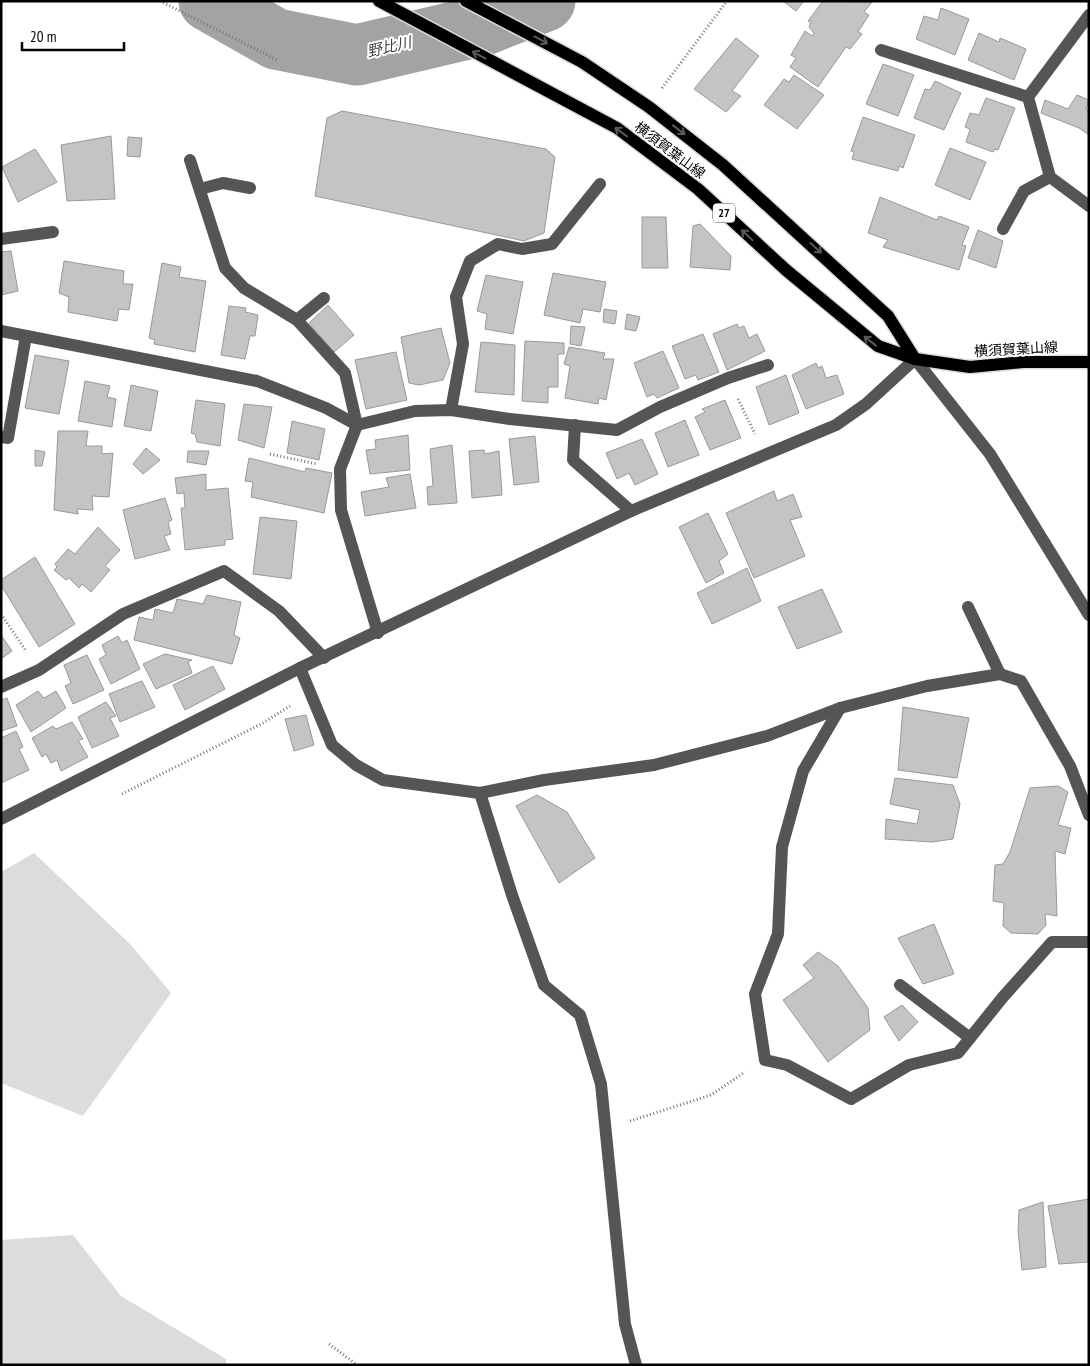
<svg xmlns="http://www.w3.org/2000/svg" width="1090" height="1366" viewBox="0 0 1090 1366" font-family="'PT Sans Narrow','Noto Sans JP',sans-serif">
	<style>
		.green { fill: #dcdcdc }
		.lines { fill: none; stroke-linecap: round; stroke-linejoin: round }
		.river { stroke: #a3a3a3; stroke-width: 61 }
		.building { fill: #c4c4c4; stroke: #999 }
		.major-casing { stroke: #dbdbdb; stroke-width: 15 }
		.path { stroke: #777; stroke-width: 3; stroke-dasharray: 1 2.5; stroke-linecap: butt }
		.minor { stroke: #555; stroke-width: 12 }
		.major { stroke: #000; stroke-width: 12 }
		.oneway { stroke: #595959 }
		.labels { text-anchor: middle; stroke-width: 4; stroke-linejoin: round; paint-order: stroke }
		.shield { fill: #fff; stroke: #4c4c4c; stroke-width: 1 }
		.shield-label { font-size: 12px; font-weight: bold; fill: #000 }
		.street-label { font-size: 14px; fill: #000; stroke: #fff }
		.water-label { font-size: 15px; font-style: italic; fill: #444; stroke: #fff }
	</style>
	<rect width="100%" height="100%" fill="#fff"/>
	<g class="green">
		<polygon points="34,853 131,945 171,993 83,1116 1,1083 1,872"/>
		<polygon points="73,1235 121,1296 226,1359 226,1365 1,1365 1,1240"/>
	</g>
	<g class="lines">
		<polyline class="river" points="209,1 276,39 357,55 484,25 545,1"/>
	</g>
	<g class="building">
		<polygon points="783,1 804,1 796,11"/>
		<polygon points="823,1 872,2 864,12 869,15 858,32 862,34 850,49 846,47 818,87 790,67 796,58 791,55 805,31 812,36 814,33 809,27 811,22 808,21"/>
		<polygon points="941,8 969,19 955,55 916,39 924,16 938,20"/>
		<polygon points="979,33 999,42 1000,38 1026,49 1014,80 968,60"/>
		<polygon points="736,38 759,56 732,91 741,96 726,112 694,89"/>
		<polygon points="883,64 914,75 898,116 866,104"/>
		<polygon points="794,75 824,95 797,129 764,105 784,79 789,82"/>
		<polygon points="935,81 961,93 944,130 914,118 925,89 930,90"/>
		<polygon points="1077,95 1089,100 1086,110 1089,111 1089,135 1079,128 1041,113 1045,100 1068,109"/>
		<polygon points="986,98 1015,108 998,150 995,149 993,152 966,142 970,129 965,127 970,113 979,115"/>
		<polygon points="342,111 546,149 555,157 544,233 524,241 315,196 327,118"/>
		<polygon points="863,117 915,135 903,168 899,166 898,171 852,159 854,152 851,151"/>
		<polygon points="111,136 115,199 67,201 61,145"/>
		<polygon points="128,137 142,138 140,157 127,156"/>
		<polygon points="950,148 986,162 970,200 935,185"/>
		<polygon points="35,149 57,182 18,202 2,167"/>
		<polygon points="880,197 937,220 939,216 969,227 962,245 966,246 959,270 883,247 888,240 868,233"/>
		<polygon points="642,217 666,217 668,268 642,268"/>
		<polygon points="700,224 731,256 730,270 690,267 693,226"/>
		<polygon points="978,230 1003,241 996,268 968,258"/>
		<polygon points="11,251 18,291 1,295 1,252"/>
		<polygon points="64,261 124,271 123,284 133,284 129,310 119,309 117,321 68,312 69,297 59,293"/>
		<polygon points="162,263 181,267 179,277 206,281 195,352 154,344 155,340 149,338"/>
		<polygon points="553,273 606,282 600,312 583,309 580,323 544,315"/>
		<polygon points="486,275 523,282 513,334 485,329 487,314 477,311"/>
		<polygon points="328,305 354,335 334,352 309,323"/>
		<polygon points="229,306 246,308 245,312 258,315 255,336 250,336 245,359 221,355"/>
		<polygon points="604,309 617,311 615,324 603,322"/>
		<polygon points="627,314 640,317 636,331 625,329"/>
		<polygon points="737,324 739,328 744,326 749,338 757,334 765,351 727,370 713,334"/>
		<polygon points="571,326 585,327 581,346 570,344"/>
		<polygon points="441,328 450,363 443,380 419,385 409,383 401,337"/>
		<polygon points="703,334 719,372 698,380 696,375 685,379 672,346"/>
		<polygon points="525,341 564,343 564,354 558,354 558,387 548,387 548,403 522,401"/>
		<polygon points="481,342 515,345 514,395 475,392"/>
		<polygon points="569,347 605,353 603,359 614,359 606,400 599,398 598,404 565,398 570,366 564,364"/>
		<polygon points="663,351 679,388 657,398 654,394 647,397 634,363"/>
		<polygon points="396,352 407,400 366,409 355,360"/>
		<polygon points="35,355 69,361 59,414 25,408"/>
		<polygon points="816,363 818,368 822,366 826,378 837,375 844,394 806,409 792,375"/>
		<polygon points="786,375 799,413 769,425 756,387"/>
		<polygon points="85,381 110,386 107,397 116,399 112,427 78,421"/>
		<polygon points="131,385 158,391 151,431 124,426"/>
		<polygon points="196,400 225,404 220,446 197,442 195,434 191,433"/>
		<polygon points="725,400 741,438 710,450 695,417 705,412 702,409"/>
		<polygon points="244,404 272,407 264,448 238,440"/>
		<polygon points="685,420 699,455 668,467 655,433"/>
		<polygon points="292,421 325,429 319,460 287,453"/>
		<polygon points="58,431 88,431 86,446 102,446 102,454 113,453 109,497 92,496 93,510 77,509 78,514 54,510"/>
		<polygon points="408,435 410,470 370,474 366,450 376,449 375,440"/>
		<polygon points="535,436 539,482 514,485 509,439"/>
		<polygon points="642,439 658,474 635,485 629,473 617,479 606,453"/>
		<polygon points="452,445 457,503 428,505 427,487 433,486 430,449"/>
		<polygon points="146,448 160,460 143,474 133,464"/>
		<polygon points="35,450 45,452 42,466 35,466"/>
		<polygon points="484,450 485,454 499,451 502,495 472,498 469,451"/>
		<polygon points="188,451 209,451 206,465 187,462"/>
		<polygon points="249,458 305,472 306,468 332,473 324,513 251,497 253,482 245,481"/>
		<polygon points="206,474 206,490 228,488 233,539 225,540 225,545 185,550 181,508 185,508 184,493 177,494 175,478"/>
		<polygon points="410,474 416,508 365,516 361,492 389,487 386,478"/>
		<polygon points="774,491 777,501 793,494 802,517 790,520 805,556 754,578 726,513"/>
		<polygon points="165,498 172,520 168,522 171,534 164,536 170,550 135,559 123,510"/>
		<polygon points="708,513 728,554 719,561 724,573 706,583 679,527"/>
		<polygon points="260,517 297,521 291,579 253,574"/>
		<polygon points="98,527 120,550 105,566 110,570 91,592 82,584 79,588 69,578 66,580 54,570 57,567 55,564 68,549 75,554"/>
		<polygon points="35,557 75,624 39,647 1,585 1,580"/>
		<polygon points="747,568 761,601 712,624 697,593"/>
		<polygon points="822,589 842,632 797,649 778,607"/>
		<polygon points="207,595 241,602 234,635 240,638 232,664 134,640 139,617 153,620 155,609 173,613 177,599 203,604"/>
		<polygon points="1,635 12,651 1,659"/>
		<polygon points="118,636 122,643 127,640 140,669 111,684 99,659 106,655 102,645"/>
		<polygon points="165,654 192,660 188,662 192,673 156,689 143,664"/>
		<polygon points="87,655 104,690 73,704 65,686 71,683 64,665"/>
		<polygon points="213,666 225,689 185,710 173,685"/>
		<polygon points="142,681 155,707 120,722 109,694"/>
		<polygon points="38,691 44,698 56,691 66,708 31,732 16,705"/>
		<polygon points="7,698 17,726 1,731 1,700"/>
		<polygon points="106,702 116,716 110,718 119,736 92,748 78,717"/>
		<polygon points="903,707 969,718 957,778 898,770"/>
		<polygon points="306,715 314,745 294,751 285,719"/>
		<polygon points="72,722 83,739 78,740 88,757 61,771 57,760 51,763 46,754 42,757 32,738 53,726 56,729"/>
		<polygon points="16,731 23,747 19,749 29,770 1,783 1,738"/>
		<polygon points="895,778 953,785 960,804 953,839 932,842 885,839 886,819 917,824 920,810 890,804"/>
		<polygon points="1058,786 1068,792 1058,825 1071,828 1065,854 1055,851 1057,916 1045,914 1046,925 1038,934 1011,933 1003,926 1004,903 993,901 995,865 1003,864 1010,852 1030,788"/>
		<polygon points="537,795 567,812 595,858 559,883 516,806"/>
		<polygon points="934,924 954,974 923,984 898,938"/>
		<polygon points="818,952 838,966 868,1008 870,1030 828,1062 783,1000 814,978 803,965"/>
		<polygon points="902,1005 918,1022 899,1041 884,1017"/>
		<polygon points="1089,1199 1089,1262 1059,1264 1048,1206"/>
		<polygon points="1043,1202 1046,1267 1022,1270 1018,1231 1019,1210"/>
	</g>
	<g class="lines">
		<g class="major-casing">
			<g id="major">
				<polyline points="379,1 617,128 698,189 786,270 878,346 915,359 970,367 1023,362 1089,362"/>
				<polyline points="466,1 582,62 649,107 723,165 888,316 915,359"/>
			</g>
		</g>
		<g class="path">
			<polyline points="160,1 277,60"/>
			<polyline points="662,88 727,1"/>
			<polyline points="738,399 755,434"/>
			<polyline points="270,454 317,464"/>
			<polyline points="1,614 26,651"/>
			<polyline points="122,794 263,723 290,706"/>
			<polyline points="630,1121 711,1095 745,1072"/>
			<polyline points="329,1344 357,1365"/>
		</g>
		<g class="minor">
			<polyline points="1089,15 1028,97 1050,177 1089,206"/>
			<polyline points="881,50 1028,97"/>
			<polyline points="190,160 225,268 244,288 297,320 345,373 357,425"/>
			<polyline points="200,189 223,183 250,188"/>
			<polyline points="1003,229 1024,191 1050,177"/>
			<polyline points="1,239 53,232"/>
			<polyline points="297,320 324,298"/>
			<polyline points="1,331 257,381 326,408 357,425"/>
			<polyline points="451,410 463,344 456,297 470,261 498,244 522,249 552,244 600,184"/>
			<polyline points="575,425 573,460 631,511"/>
			<polyline points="1,437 8,438 26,336"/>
			<polyline points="378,633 341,510 340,469 357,425 415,411 451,410 510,419 617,430 660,407 728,378 768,365"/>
			<polyline points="300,668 332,745 356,765 383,780 480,793 544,780 654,765 767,736 840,708 927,686 1000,674 968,607"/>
			<polyline points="1000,674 1021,681 1070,766 1089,815"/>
			<polyline points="1,687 39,670 123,614 224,571 279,611 324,658"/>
			<polyline points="840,708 803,771 782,847 778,934 755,994 765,1060 787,1065 851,1099 909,1065 958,1053 1003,997 1052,942 1089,942"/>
			<polyline points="480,793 512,895 544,985 580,1015 601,1084 625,1324 636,1365"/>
			<polyline points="1,819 300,668 631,511 836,425 866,404 915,359 990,454 1089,615"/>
			<polyline points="900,985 970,1038"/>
		</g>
		<use href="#major" class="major"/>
	</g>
	<defs><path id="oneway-shaft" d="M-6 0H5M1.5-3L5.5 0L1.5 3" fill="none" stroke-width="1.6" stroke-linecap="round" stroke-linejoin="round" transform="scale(1.25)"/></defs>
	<g class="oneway">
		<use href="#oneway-shaft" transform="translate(541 40) rotate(28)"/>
		<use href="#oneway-shaft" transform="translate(479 55) rotate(-152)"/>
		<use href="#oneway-shaft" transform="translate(679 130) rotate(38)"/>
		<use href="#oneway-shaft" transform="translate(621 132) rotate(-144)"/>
		<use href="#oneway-shaft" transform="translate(747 235) rotate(-137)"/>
		<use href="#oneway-shaft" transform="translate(816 248) rotate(42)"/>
		<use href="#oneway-shaft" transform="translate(870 341) rotate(-142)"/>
	</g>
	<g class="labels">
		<rect class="shield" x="713" y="203.5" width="22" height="19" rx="4"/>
		<g class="shield-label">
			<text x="724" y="217">27</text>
		</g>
		<g class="street-label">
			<text transform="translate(670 150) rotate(37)" y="5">横須賀葉山線</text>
			<text transform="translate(1016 349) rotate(-3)" y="5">横須賀葉山線</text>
		</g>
		<g class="water-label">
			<text transform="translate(389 47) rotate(-13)" y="5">野比川</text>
		</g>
	</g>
	<rect width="1090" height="1366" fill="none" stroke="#000000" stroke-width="5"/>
	<path d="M22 42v8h102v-8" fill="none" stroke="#000000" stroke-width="2.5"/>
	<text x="30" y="42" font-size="15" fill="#000000" stroke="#ffffff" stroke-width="4" paint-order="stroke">20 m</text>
</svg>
